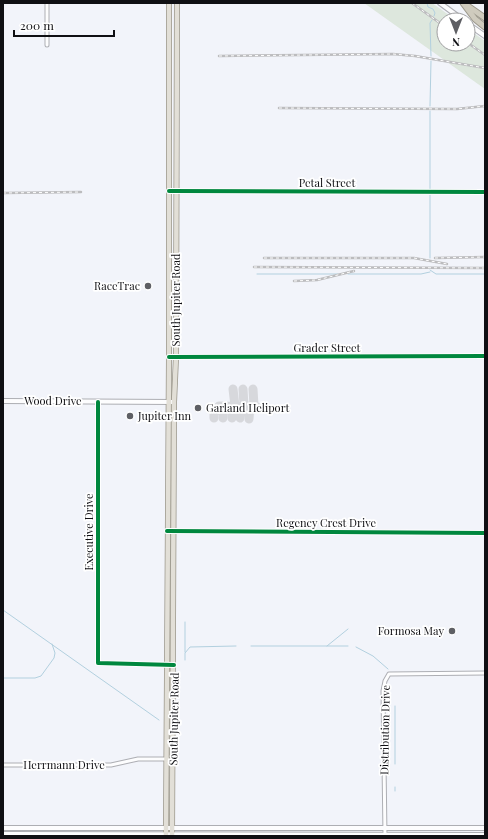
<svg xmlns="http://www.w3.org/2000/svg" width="488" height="839" viewBox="0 0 488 839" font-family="'Playfair Display',serif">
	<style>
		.green { fill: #dde7dd }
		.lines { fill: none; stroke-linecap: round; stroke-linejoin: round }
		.stream { stroke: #b2d0df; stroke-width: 1 }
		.taxiway { stroke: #d7d8dc; stroke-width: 9 }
		.street-casing { stroke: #adaeb3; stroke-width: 5 }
		.secondary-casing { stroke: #adaeb3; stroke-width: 6 }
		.primary-casing { stroke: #9b978b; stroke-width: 6 }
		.highway-casing { stroke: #9b978b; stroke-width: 7 }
		.street { stroke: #fdfdfe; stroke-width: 3 }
		.secondary { stroke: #fdfdfe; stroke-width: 4 }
		.primary { stroke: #e2dfd7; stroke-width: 4.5 }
		.highway { stroke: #cfcbbe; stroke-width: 5 }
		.rail-casing { stroke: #bcbcbe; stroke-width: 2.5 }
		.rail { stroke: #fff; stroke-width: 1; stroke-dasharray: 3; stroke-linecap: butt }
		.cycleway-casing { stroke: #fff; stroke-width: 6 }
		.cycleway { stroke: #00873e; stroke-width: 4 }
		.poi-dot { fill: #5e5f64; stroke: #fff; stroke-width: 1.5 }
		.labels { text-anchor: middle; stroke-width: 3.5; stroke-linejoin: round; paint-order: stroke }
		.street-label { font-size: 11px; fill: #0f0f13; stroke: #fff }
		.poi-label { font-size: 11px; fill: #0f0f13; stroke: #fff; text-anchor: end }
	</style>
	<rect width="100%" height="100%" fill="#f2f4fa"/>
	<polygon class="green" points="364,3 432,3 456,20 444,20 444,44 468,44 468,29 485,41 485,89"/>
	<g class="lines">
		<g class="stream">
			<polyline points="427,3 428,7 433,9 435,13 434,16"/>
			<polyline points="431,56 430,23 432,20"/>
			<polyline points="430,106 431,61"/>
			<polyline points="430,189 430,111"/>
			<polyline points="430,258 430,195"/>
			<polyline points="430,270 436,274 485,274"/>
			<polyline points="257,274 338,274"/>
			<polyline points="348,274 421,274 430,272"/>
			<polyline points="3,610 159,720"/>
			<polyline points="251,646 348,646"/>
			<polyline points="327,646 348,629"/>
			<polyline points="356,647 373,656 388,669"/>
			<polyline points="185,652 185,622"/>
			<polyline points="185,660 185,653 190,647 236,646"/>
			<polyline points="3,678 35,678 41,676 54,658 55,653 52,644"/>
			<polyline points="395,706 395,764"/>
			<polyline points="395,791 395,787"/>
		</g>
		<g class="taxiway">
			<polyline points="233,389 235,406"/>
			<polyline points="243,389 244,406"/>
			<polyline points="253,389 254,406"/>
			<polyline points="214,418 214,414 219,406 257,407"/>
			<polyline points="223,418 224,406"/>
			<polyline points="232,418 233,406"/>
			<polyline points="240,418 242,406"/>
			<polyline points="249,419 250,406"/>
		</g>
		<g class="street-casing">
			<g id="street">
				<polyline points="47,45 47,3"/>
				<polyline points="169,191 485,192"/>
				<polyline points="169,357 485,356"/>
				<polyline points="98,402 98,663 174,665"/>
				<polyline points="173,531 485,533"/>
				<polyline points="3,765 111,765 138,759 168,759"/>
				<polyline points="385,835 383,691 385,681 389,674 485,673"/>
			</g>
		</g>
		<g class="secondary-casing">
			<g id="secondary">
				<polyline points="440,3 463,20"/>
				<polyline points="468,24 485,36"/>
				<polyline points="3,401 174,402"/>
				<polyline points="3,828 485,828"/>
				<polyline points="3,834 485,835"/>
			</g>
		</g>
		<g class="primary-casing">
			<g id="primary">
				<polyline points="166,836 169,357 169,3"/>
				<polyline points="172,836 174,402 176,357 177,3"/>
			</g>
		</g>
		<g class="highway-casing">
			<g id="highway">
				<polyline points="463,3 475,19 485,27"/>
				<polyline points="465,4 485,18"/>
			</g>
		</g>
		<use href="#street" class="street"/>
		<use href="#secondary" class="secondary"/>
		<use href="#primary" class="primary"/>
		<use href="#highway" class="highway"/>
		<g class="rail-casing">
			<g id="rail">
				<polyline points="412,3 444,26"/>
				<polyline points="468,43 485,55"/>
				<polyline points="219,56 393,54 415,56 485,68"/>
				<polyline points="279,108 457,109 485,106"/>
				<polyline points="3,193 81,192"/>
				<polyline points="264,258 414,258 447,264"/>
				<polyline points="435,258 485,257"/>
				<polyline points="254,267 485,268"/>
				<polyline points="294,281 317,280 354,271"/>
			</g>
		</g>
		<use href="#rail" class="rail"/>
		<g class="cycleway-casing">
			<g id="cycleway">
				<polyline points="169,191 485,192"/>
				<polyline points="169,357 485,356"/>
				<polyline points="98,402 98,663 174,665"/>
				<polyline points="167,531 485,533"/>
			</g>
		</g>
		<use href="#cycleway" class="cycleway"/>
	</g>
	<g class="poi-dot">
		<circle cx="148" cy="286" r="4"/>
		<circle cx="198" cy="408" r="4"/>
		<circle cx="130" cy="416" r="4"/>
		<circle cx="452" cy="631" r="4"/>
	</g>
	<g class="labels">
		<g class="street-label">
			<text x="327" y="187">Petal Street</text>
			<text transform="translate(176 300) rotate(-90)" y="4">South Jupiter Road</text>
			<text x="327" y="352">Grader Street</text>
			<text x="53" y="405">Wood Drive</text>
			<text x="326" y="527">Regency Crest Drive</text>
			<text transform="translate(89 532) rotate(-90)" y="4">Executive Drive</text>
			<text transform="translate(174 719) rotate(-89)" y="4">South Jupiter Road</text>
			<text transform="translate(385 730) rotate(-89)" y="4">Distribution Drive</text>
			<text x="64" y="769">Herrmann Drive</text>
		</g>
		<g class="poi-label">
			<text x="140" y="290">RaceTrac</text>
			<text x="206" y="412" text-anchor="start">Garland Heliport</text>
			<text x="138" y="420" text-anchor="start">Jupiter Inn</text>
			<text x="444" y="635">Formosa May</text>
		</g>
	</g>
	<rect width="488" height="839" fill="none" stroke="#0f0f13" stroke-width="8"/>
	<g transform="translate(456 32) rotate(180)"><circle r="19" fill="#ffffff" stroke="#9f9fa1"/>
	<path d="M0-3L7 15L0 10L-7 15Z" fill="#5e5f64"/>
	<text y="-6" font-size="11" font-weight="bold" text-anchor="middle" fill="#0f0f13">N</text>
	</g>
	<path d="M14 30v6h100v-6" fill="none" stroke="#0f0f13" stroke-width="2"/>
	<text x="20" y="30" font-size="12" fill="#0f0f13" stroke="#ffffff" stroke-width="3" paint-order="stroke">200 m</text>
</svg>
